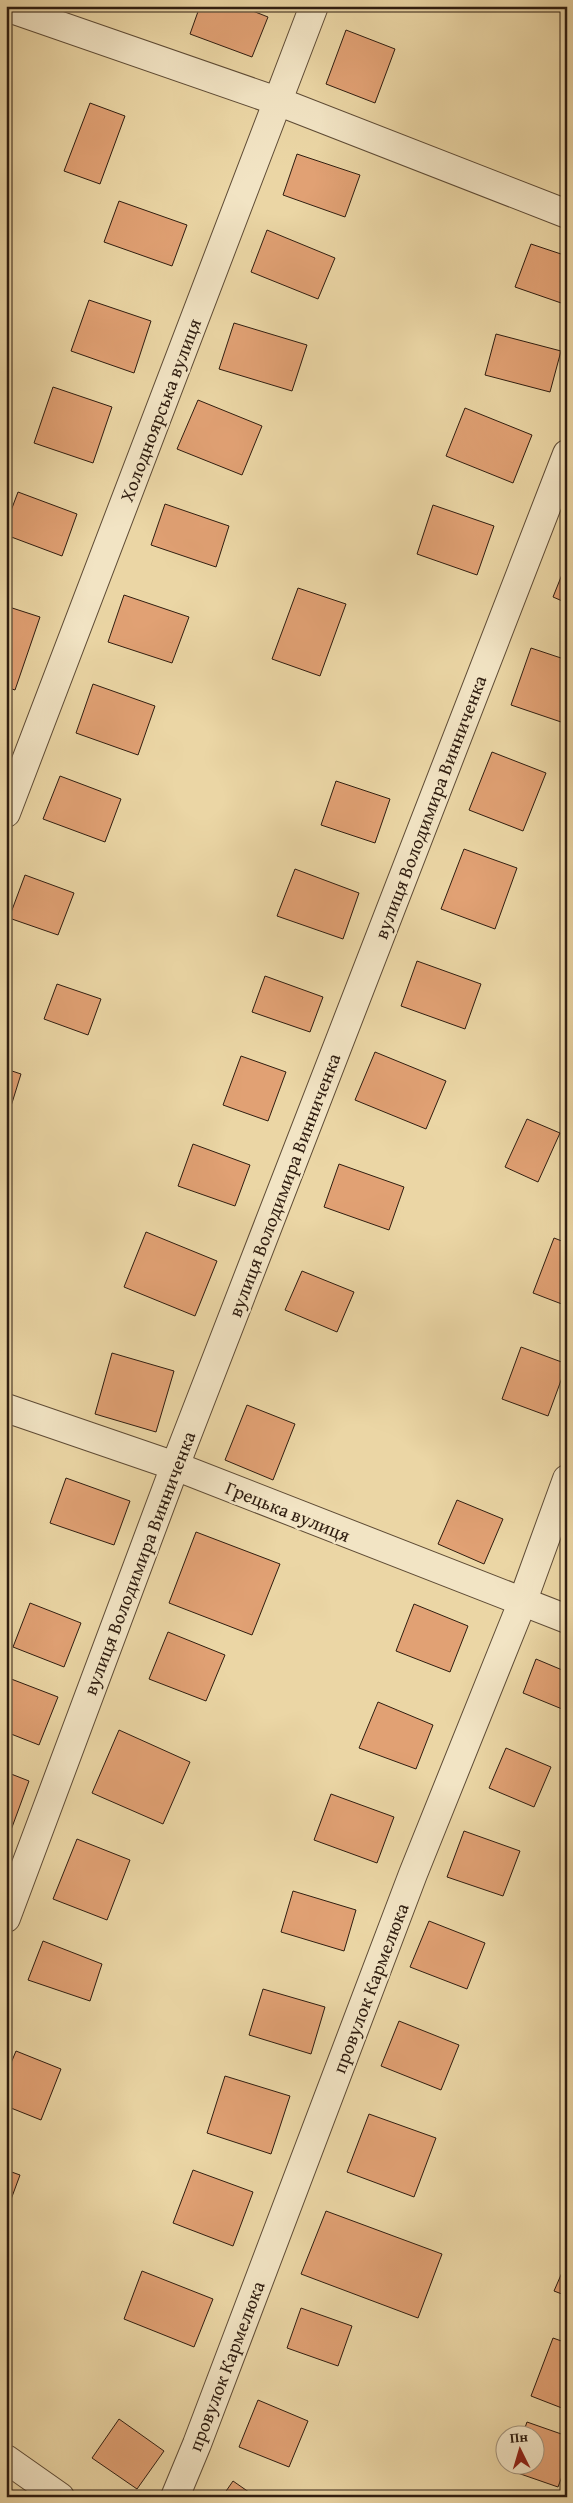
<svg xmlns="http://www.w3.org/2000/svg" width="573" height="2503" viewBox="0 0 573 2503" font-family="'Gentium Book Plus',serif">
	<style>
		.building { fill: #e1a174; stroke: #2f1d10 }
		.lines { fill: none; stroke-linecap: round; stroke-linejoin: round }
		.minor-casing { stroke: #5e4b35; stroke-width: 30 }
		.tertiary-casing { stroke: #5e4b35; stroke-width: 30 }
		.minor { stroke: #f2e4c4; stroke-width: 28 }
		.tertiary { stroke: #f2e4c4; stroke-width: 28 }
		.labels { text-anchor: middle; stroke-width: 5; stroke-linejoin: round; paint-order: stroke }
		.street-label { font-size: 19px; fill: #2f1d10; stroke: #f2e4c4 }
	</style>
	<rect width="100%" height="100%" fill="#ebd6a5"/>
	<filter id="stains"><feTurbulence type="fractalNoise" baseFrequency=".004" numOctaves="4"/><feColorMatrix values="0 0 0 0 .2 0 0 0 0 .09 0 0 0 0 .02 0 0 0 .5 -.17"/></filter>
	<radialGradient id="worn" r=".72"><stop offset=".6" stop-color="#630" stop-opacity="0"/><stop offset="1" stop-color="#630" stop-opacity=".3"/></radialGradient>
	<g class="building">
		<polygon points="200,6 240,6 268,17 252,57 190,34"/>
		<polygon points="346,30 395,49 375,103 326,84"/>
		<polygon points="90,103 125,116 100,184 64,171"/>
		<polygon points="297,154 360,175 345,217 283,195"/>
		<polygon points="119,201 187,225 172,266 104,242"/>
		<polygon points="267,230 335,258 318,299 251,272"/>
		<polygon points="531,244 567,256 567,305 515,287"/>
		<polygon points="89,300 151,321 134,373 71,351"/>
		<polygon points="234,323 307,345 292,391 219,369"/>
		<polygon points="496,334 561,351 550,392 485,375"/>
		<polygon points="53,387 112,407 93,463 34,443"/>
		<polygon points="198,400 262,426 242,475 177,449"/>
		<polygon points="465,408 532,435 513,483 446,456"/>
		<polygon points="18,492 77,514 62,556 6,535 6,524"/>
		<polygon points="165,504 229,526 216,567 151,545"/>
		<polygon points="433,505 494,526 477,575 417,554"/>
		<polygon points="567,562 567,603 553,597"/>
		<polygon points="298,588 346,604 320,676 272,659"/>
		<polygon points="124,595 189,617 172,663 108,642"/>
		<polygon points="6,606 40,617 15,690 6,687"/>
		<polygon points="531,648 567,660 567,724 511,705"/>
		<polygon points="93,684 155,706 138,755 76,733"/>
		<polygon points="492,752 546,773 523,831 469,810"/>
		<polygon points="60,776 121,799 105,842 43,819"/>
		<polygon points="336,781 390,799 375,843 321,825"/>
		<polygon points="464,849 517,868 495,929 441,909"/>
		<polygon points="295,869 359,893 343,939 277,916"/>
		<polygon points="25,875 74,893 58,935 9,918"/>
		<polygon points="417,961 481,984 465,1029 401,1006"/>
		<polygon points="265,976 323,997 310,1032 252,1012"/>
		<polygon points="57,984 101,999 88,1035 44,1019"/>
		<polygon points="375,1052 446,1081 426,1129 355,1100"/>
		<polygon points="241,1056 286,1072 268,1121 223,1105"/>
		<polygon points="6,1069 21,1074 7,1119 6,1119"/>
		<polygon points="527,1119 560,1133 538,1182 505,1167"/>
		<polygon points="193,1144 250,1165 235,1206 178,1186"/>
		<polygon points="339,1164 404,1187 389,1230 324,1207"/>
		<polygon points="146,1232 217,1261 195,1316 124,1287"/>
		<polygon points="554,1238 567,1243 567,1306 533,1293"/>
		<polygon points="302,1271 354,1292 337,1332 285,1310"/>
		<polygon points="521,1347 567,1364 548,1416 502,1399"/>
		<polygon points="112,1353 174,1371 156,1432 95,1414"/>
		<polygon points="247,1405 295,1424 273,1480 225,1460"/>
		<polygon points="66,1478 130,1501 114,1545 50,1523"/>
		<polygon points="457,1500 503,1519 484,1564 438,1544"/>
		<polygon points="196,1532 280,1564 252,1635 169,1603"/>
		<polygon points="30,1603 81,1623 64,1667 13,1647"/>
		<polygon points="414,1604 468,1626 450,1672 396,1651"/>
		<polygon points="168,1632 225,1655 206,1701 149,1679"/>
		<polygon points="536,1659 567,1672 567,1711 523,1693"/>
		<polygon points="6,1677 58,1697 39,1745 6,1732"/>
		<polygon points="378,1702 433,1725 416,1769 359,1748"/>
		<polygon points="119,1730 190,1762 163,1824 92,1793"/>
		<polygon points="506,1748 551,1767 534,1807 489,1788"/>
		<polygon points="6,1772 29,1781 11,1830 6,1828"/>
		<polygon points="331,1794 394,1817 377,1863 314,1840"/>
		<polygon points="464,1831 520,1851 503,1896 447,1877"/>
		<polygon points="77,1839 130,1860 107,1920 53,1899"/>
		<polygon points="293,1891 356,1910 344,1951 281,1932"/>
		<polygon points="429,1921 485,1943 467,1989 410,1967"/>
		<polygon points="43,1941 102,1964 90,2001 28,1980"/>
		<polygon points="263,1989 325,2007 311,2054 249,2035"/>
		<polygon points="399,2021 459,2045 441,2090 381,2066"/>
		<polygon points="16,2051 61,2069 41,2120 6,2106 6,2075"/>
		<polygon points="225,2076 290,2096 271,2154 207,2133"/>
		<polygon points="369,2114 436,2138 414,2197 347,2172"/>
		<polygon points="6,2170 20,2175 6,2213"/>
		<polygon points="193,2170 253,2192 233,2246 173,2223"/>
		<polygon points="326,2211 442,2254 418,2318 301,2274"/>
		<polygon points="567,2261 567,2296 554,2291"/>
		<polygon points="142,2271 213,2299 194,2347 124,2319"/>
		<polygon points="301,2308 352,2326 338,2366 287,2348"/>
		<polygon points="553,2338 567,2343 567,2410 531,2396"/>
		<polygon points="258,2400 308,2421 289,2467 239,2447"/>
		<polygon points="119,2419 164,2451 137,2489 92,2458"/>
		<polygon points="527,2422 567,2436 567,2463 558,2487 509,2470 511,2466 536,2466 536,2436 522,2436"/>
		<polygon points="233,2481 256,2497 222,2497"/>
	</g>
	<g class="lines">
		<g class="minor-casing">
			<g id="minor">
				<polyline points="6,7 277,101 567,214"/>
				<polyline points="6,813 314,6"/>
				<polyline points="6,1408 175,1466 567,1619"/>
				<polyline points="6,1918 175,1466 567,454"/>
				<polyline points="175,2497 197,2444 413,1874 522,1603 567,1479"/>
			</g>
		</g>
		<g class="tertiary-casing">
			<polyline id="tertiary" points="6,2459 60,2497"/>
		</g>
		<use href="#minor" class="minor"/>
		<use href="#tertiary" class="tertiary"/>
	</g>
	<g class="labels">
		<g class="street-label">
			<text transform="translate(160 410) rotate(-69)" y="7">Холодноярська вулиця</text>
			<text transform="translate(430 807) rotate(-69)" y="7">вулиця Володимира Винниченка</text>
			<text transform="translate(284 1185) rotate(-69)" y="7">вулиця Володимира Винниченка</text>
			<text transform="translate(288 1511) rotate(22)" y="7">Грецька вулиця</text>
			<text transform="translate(139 1563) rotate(-69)" y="7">вулиця Володимира Винниченка</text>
			<text transform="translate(370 1988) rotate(-69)" y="7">провулок Кармелюка</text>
			<text transform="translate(226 2366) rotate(-69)" y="7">провулок Кармелюка</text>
		</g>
	</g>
	<rect width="573" height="2503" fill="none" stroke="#ebd6a5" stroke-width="25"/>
	<rect x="8" y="8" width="558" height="2488" fill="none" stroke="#2f1d10" stroke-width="2.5"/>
	<rect x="12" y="12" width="548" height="2478" fill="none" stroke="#2f1d10"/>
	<g transform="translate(520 2450) rotate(355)"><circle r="24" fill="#f2e4c4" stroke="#a4947c"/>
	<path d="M0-4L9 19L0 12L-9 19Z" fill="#8f2418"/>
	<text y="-8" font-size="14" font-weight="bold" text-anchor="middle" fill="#2f1d10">Пн</text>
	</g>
	<rect width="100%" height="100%" filter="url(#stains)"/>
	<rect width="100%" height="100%" fill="url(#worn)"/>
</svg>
